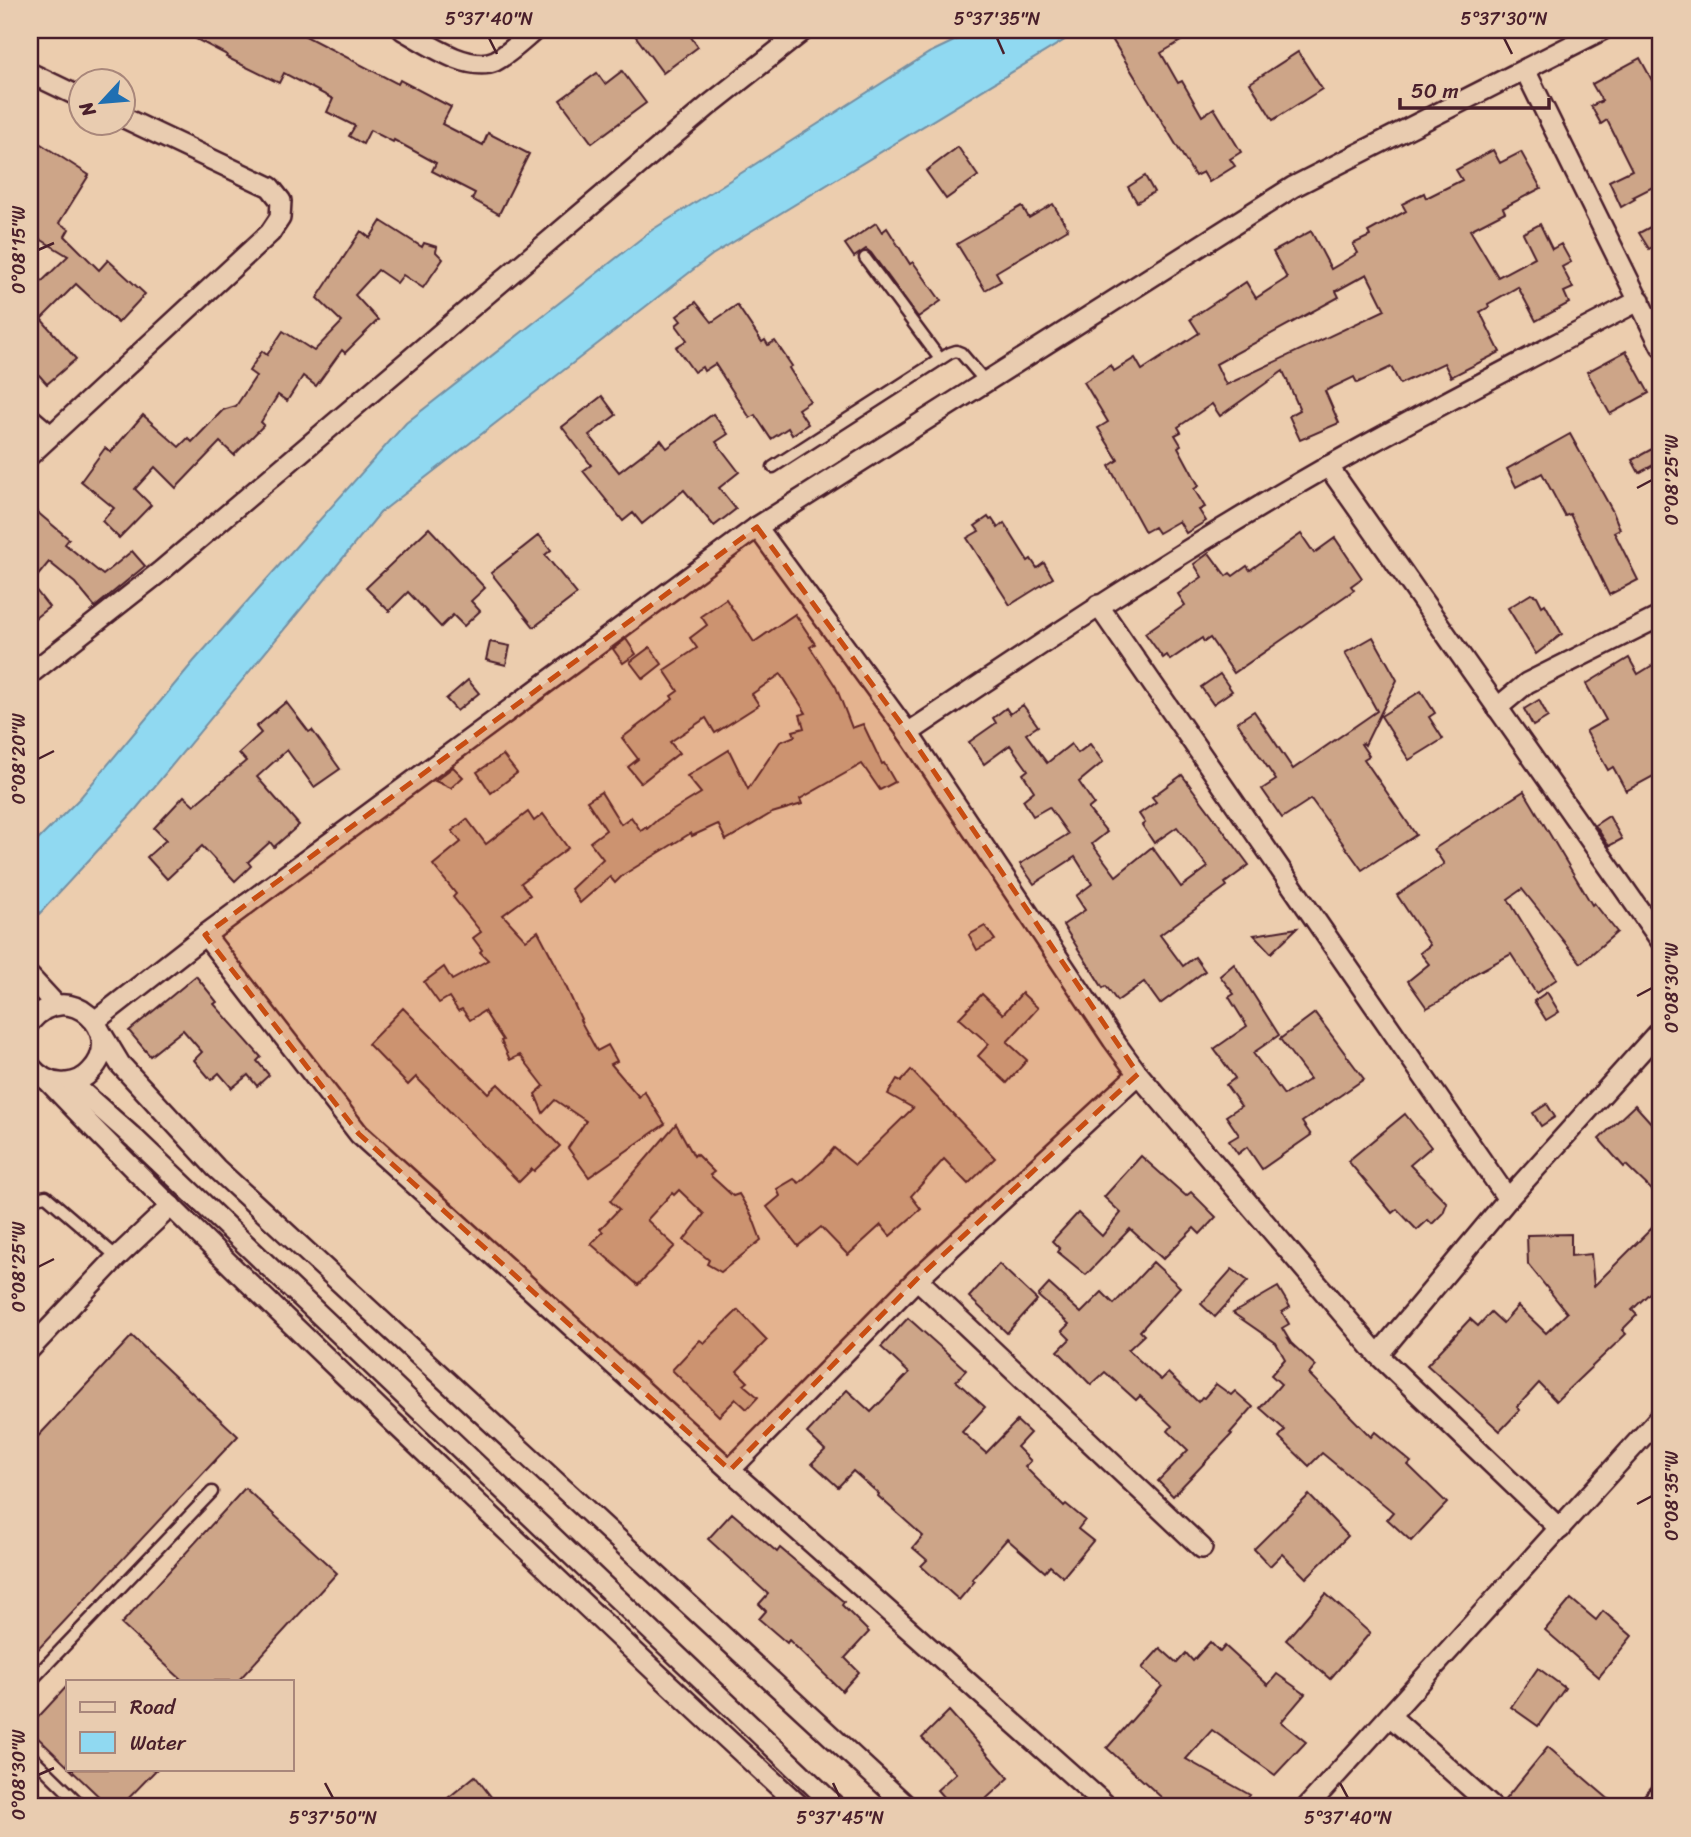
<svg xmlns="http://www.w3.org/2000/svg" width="1691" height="1837" viewBox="0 0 1691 1837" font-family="Sriracha,sans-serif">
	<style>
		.water { fill: #90d9f1; stroke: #748fa2; stroke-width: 2 }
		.building { fill: #cda588; stroke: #4a1f2b; stroke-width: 2; fill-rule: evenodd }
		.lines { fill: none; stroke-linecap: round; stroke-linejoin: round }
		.lane-casing { stroke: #4a1f2b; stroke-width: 15 }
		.street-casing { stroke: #4a1f2b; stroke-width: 24 }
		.lane { stroke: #e9ccb0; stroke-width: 10 }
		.street { stroke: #e9ccb0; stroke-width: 19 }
		.marked { fill: #c84d12; fill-opacity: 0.2; stroke: #c84d12; stroke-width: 5; stroke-dasharray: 14 9; stroke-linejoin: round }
		.ticks { fill: none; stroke: #4a1f2b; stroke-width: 2.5 }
		.neatline { fill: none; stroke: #4a1f2b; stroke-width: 2.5 }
		.ticks-label { font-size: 18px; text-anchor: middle; fill: #4a1f2b }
	</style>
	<rect width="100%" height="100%" fill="#eccdae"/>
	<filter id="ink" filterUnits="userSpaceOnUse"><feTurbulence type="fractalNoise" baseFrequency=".0143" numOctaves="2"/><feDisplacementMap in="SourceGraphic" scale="14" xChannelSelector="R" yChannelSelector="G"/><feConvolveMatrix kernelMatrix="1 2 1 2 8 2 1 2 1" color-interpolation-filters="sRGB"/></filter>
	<g filter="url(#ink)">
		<polygon class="water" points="977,30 1081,30 712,255 380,513 136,809 30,924 30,848 80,798 194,661 406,423 652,230 929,53"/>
		<g class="building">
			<polygon points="179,30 294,30 398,84 400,80 451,107 442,124 483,145 488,133 529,154 499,214 472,199 475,193 432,171 436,163 394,140 393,142 370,130 363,144 349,136 355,126 327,112 333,99 284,73 279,83 226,57 227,55"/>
			<polygon points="631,30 686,30 698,47 663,73"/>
			<polygon points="1128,30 1175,30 1181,41 1161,53 1178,83 1182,81 1202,116 1214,108 1241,152 1230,159 1235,166 1209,182 1203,172 1195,176 1112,39"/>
			<polygon points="1298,52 1322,89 1273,120 1250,83"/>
			<polygon points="1640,58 1660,95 1656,97 1661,107 1661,183 1633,197 1635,199 1621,207 1609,181 1632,170 1607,120 1601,124 1591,106 1602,101 1592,84"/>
			<polygon points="622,71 646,103 592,143 560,100 597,73 605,84"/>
			<polygon points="30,137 89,175 59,223 69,229 65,236 99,270 108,260 145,294 118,323 76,284 41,319 76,359 47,384 30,365 30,293 68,256 30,233"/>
			<polygon points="958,147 978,176 946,199 926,171"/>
			<path d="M1493,150L1500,163L1521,152L1541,188L1503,208L1505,212L1470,230L1498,277L1535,257L1523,233L1540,224L1552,249L1561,244L1571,262L1562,267L1573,288L1564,292L1569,303L1536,321L1518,287L1488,304L1489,307L1480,312L1500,352L1451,377L1444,363L1400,384L1391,367L1357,383L1354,377L1325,391L1339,423L1300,440L1289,416L1300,410L1283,371L1220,416L1212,404L1178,427L1181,432L1175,435L1181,445L1178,447L1199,486L1194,489L1205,507L1199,510L1206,521L1186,533L1179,521L1158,533L1154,527L1145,532L1109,466L1118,460L1098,428L1108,422L1084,382L1111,365L1114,371L1135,358L1142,370L1199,333L1190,319L1246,282L1256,298L1287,278L1273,252L1311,231L1331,269L1358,253L1353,244L1370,236L1368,232L1406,211L1402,204L1424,193L1426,198L1462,180L1456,170ZM1367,274L1385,310L1226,385L1216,364L1339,297L1336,291Z"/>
			<polygon points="1145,176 1154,192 1137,202 1128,187"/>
			<polygon points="1053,204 1068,229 996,272 1001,281 985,290 957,244 1022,206 1029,218"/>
			<polygon points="381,221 422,247 424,243 437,247 436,252 443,259 423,288 403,275 397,283 378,270 355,295 378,320 345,353 342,350 316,386 303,376 287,401 278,395 261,422 264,425 234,455 220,442 176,488 155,467 135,489 151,505 119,538 102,521 114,508 81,481 105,448 111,452 143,415 179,447 188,438 192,442 223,410 236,406 256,376 249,371 262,351 267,355 283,331 314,351 342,322 317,298 361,231 370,238"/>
			<polygon points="876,223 882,232 887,228 910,264 913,262 941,301 918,317 871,253 866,249 854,257 845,244"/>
			<polygon points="1654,225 1661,242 1649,249 1639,233"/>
			<polygon points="696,302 712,322 737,305 762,342 765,340 768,345 775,341 792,366 789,368 810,401 798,409 808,424 792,435 788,428 771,439 755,415 750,418 715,364 704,371 702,367 694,372 676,347 687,340 676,325 681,321 677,316"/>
			<polygon points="1626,351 1649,393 1610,414 1587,372"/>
			<polygon points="602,396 616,415 589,435 619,472 661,440 667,448 713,414 728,434 716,442 739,472 719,488 736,509 714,526 684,490 642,524 633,513 623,521 583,471 591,465 562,427"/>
			<polygon points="1570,434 1613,512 1620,529 1614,532 1638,580 1609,595 1570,514 1565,516 1542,473 1516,487 1507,469"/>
			<polygon points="1661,444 1661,461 1639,473 1632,460"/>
			<polygon points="30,506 69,539 65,544 103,575 132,551 145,566 95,607 75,583 49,562 31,584 49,607 30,622"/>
			<polygon points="988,517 990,520 992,519 998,528 1004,523 1028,561 1031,559 1037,568 1044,563 1053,578 1010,605 967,538 979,531 975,526"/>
			<polygon points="429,528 485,588 471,601 480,611 464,626 453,615 441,627 408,592 389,611 366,588"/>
			<polygon points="1301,534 1314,553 1335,538 1362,578 1351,586 1354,590 1234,673 1210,638 1204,642 1202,638 1170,660 1167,655 1163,658 1145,633 1185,605 1178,594 1202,577 1194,564 1209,553 1226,576 1230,573 1233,576 1247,566 1250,570"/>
			<polygon points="539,535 551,550 545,555 577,594 534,627 491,573"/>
			<polygon points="1531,594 1537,596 1542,606 1545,604 1562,634 1536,654 1508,608"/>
			<polygon points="726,599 754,642 795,614 815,644 810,647 836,687 852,728 863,724 882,764 884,763 895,782 880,790 862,764 800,799 802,804 772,813 726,840 718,824 692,836 691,833 623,875 615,883 610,877 580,903 571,889 603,859 590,842 606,830 587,801 601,792 621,824 631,817 641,831 646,827 647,829 657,820 701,793 687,776 729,750 748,789 780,742 795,736 793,731 804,728 800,715 806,713 781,674 752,694 759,705 715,733 706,718 670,742 679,753 641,783 628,767 638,759 622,738 673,699 671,696 678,691 664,670 697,648 690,638 707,625 701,616"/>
			<polygon points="1373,637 1397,680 1365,745 1363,743 1361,744 1369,756 1364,759 1416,835 1362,870 1311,799 1282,818 1262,789 1276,780 1237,722 1254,711 1293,769 1377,711 1345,653"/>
			<polygon points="626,639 636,654 623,663 613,649"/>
			<polygon points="490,642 510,646 506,665 486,660"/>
			<polygon points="650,647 662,664 643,679 630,662"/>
			<polygon points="1629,658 1638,674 1661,660 1661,772 1626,791 1613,767 1608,770 1586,731 1606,720 1586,684"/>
			<polygon points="1220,674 1232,691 1213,704 1201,687"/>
			<polygon points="468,680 479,693 457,711 446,699"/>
			<polygon points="1421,691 1435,713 1429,717 1443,739 1409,760 1381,716"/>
			<polygon points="1539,700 1548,717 1533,726 1524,709"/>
			<polygon points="286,702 309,732 312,730 340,769 314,787 287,750 257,777 299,825 274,847 270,842 248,862 251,866 235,881 202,846 167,879 147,857 166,840 154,828 184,796 194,805 246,761 239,753 261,733 256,727"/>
			<polygon points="1023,705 1038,726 1026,734 1047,763 1071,744 1078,753 1090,744 1103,762 1079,782 1094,804 1088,809 1107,832 1092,844 1116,876 1152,847 1181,887 1208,867 1177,827 1154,843 1142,825 1145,823 1139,814 1156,802 1152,797 1182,775 1249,865 1225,883 1227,886 1160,935 1183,966 1195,957 1205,971 1160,1004 1144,982 1117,1001 1106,986 1103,988 1063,925 1085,910 1076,896 1092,884 1075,857 1034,884 1020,864 1068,834 1049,807 1033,816 1023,800 1034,791 1023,774 1028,770 1010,745 984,764 969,742 996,723 993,718 1006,708 1010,714"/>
			<polygon points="503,755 517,773 491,793 477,772"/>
			<polygon points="453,767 463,777 451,788 435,781"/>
			<polygon points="1524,791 1592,905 1594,903 1617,932 1581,963 1522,889 1508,899 1557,979 1536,993 1511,954 1476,973 1445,998 1427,1008 1408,981 1429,964 1420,953 1430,945 1397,895 1444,864 1434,849"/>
			<polygon points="528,812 534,821 543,814 568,848 521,883 530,895 503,915 526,940 538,931 556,965 581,1019 580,1020 597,1051 608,1045 617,1061 611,1064 639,1097 644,1091 665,1124 589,1177 568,1148 586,1121 555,1100 543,1113 535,1094 544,1086 520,1055 510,1060 501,1041 503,1040 484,1011 470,1020 462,1009 458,1011 449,997 439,1003 424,982 444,967 452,980 488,960 480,952 482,950 473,938 481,932 453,897 456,894 433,865 461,842 452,831 467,819 486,844"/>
			<polygon points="1609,816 1622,839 1609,846 1595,825"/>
			<polygon points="985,926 995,940 977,950 969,935"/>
			<polygon points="1297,928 1271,953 1254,935"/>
			<polygon points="1234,964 1279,1035 1253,1053 1284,1095 1310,1079 1280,1039 1315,1013 1364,1079 1302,1122 1311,1135 1262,1169 1247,1147 1238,1154 1229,1141 1239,1135 1226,1116 1241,1106 1226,1085 1235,1078 1214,1049 1247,1026 1229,997 1234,994 1220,976"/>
			<polygon points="196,976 217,1002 214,1004 261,1057 257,1061 269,1075 257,1086 248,1075 232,1088 219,1073 211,1080 194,1060 202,1052 183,1030 150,1056 129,1031"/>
			<polygon points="1547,992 1559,1012 1546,1020 1534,1001"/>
			<polygon points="1022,993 1038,1008 1007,1042 1027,1060 1007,1083 978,1056 989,1044 959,1018 982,994 1003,1014"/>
			<polygon points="403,1008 488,1093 498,1084 560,1146 534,1171 532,1169 519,1182 416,1077 408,1085 368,1044"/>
			<polygon points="911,1070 995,1158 968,1184 944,1159 911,1196 921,1209 890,1236 881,1225 848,1255 821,1227 798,1246 767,1207 780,1196 777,1189 794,1179 799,1183 823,1161 834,1148 855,1165 913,1108 888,1094 897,1079 901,1081"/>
			<polygon points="1547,1104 1555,1117 1541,1126 1533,1113"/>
			<polygon points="1635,1105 1661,1134 1661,1199 1626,1165 1624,1167 1599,1139"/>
			<polygon points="1405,1114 1431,1147 1410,1165 1447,1203 1443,1213 1432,1224 1428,1220 1417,1230 1397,1209 1392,1213 1348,1161"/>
			<polygon points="676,1124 694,1156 696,1154 714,1172 710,1175 733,1196 739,1194 752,1216 761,1240 721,1272 707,1264 709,1260 684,1240 704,1214 679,1190 674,1195 672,1193 647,1220 675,1246 638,1285 591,1244 603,1232 600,1229 619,1209 610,1201"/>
			<polygon points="1141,1156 1186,1196 1191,1192 1216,1217 1200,1234 1194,1228 1163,1259 1130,1229 1086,1275 1058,1252 1060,1249 1052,1241 1078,1213 1102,1236 1121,1213 1104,1197"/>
			<polygon points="1661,1219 1661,1282 1632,1310 1637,1315 1622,1330 1626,1334 1556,1401 1539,1383 1517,1407 1520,1410 1500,1431 1427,1365 1470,1319 1478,1326 1491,1312 1503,1323 1518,1306 1546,1333 1567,1313 1528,1264 1527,1235 1571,1234 1571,1256 1591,1254 1594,1286"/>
			<polygon points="1153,1262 1180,1287 1140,1331 1144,1335 1128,1350 1161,1380 1168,1373 1198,1402 1202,1397 1204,1398 1216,1384 1231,1395 1235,1391 1253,1407 1230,1433 1232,1434 1173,1496 1158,1481 1188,1450 1168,1431 1172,1426 1140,1396 1136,1400 1105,1372 1091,1385 1058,1351 1070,1339 1062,1331 1069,1324 1038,1296 1049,1284 1081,1313 1102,1292 1114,1304"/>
			<polygon points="999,1264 1037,1300 1007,1333 969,1297"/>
			<polygon points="1232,1269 1248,1281 1215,1317 1201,1304"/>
			<polygon points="1278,1287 1290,1307 1282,1312 1289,1324 1282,1328 1291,1343 1316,1366 1309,1374 1371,1437 1375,1432 1411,1462 1408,1465 1447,1503 1411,1541 1387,1519 1393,1512 1322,1453 1309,1466 1279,1437 1285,1430 1260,1408 1281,1384 1271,1375 1285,1359 1276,1343 1233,1313"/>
			<polygon points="738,1310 767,1340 737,1371 748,1382 744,1385 758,1397 747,1409 736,1399 719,1416 672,1370 700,1340 704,1343"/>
			<polygon points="908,1318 966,1370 956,1381 985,1407 962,1432 986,1453 1017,1421 1030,1433 1017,1447 1031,1461 1025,1467 1064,1506 1066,1504 1085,1520 1078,1529 1093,1541 1063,1577 1050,1566 1045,1572 1007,1539 972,1579 975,1581 959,1600 921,1566 927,1560 913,1548 923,1536 878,1496 879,1494 853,1471 838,1487 812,1463 825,1450 807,1433 847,1390 871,1412 909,1373 881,1347"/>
			<polygon points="132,1336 238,1436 30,1658 30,1445"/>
			<polygon points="245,1488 337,1573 238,1681 183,1681 121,1624"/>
			<polygon points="1309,1495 1348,1536 1306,1578 1282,1554 1270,1566 1254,1549"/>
			<polygon points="732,1513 777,1552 780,1548 844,1602 842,1605 869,1632 845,1658 859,1672 842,1691 789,1640 787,1643 759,1619 766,1611 759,1604 768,1594 708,1539"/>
			<polygon points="1326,1594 1370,1633 1330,1679 1286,1640"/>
			<polygon points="1571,1599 1596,1620 1603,1611 1632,1636 1599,1677 1545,1630"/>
			<polygon points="1210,1642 1220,1652 1225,1646 1268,1685 1277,1674 1305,1694 1281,1722 1306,1742 1275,1775 1212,1730 1186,1759 1250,1795 1241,1807 1172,1807 1107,1748 1162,1686 1142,1668 1160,1648 1177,1663 1186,1653 1193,1661"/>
			<polygon points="1538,1668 1565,1688 1538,1726 1511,1707"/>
			<polygon points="68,1685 68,1767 30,1730 30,1726"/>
			<polygon points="949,1711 1009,1778 977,1807 952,1807 937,1790 956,1773 922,1738"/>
			<polygon points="1548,1747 1591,1784 1618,1807 1504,1807 1503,1802"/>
			<polygon points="70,1769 157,1769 120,1807 110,1807"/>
			<polygon points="475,1776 499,1807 437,1807"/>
		</g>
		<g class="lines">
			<g class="lane-casing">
				<g id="lane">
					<polyline points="865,258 940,359"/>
					<polyline points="773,467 950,353 956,351 961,353 985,381"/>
					<polyline points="30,1199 46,1196 117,1257"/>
					<polyline points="30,1682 212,1492"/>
					<polyline points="30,1755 81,1805"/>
				</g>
			</g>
			<g class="street-casing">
				<g id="street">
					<path d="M403,30C426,43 469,73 495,61C509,54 523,40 535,30"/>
					<polyline points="1525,70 1661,346"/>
					<polyline points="30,73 80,97"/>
					<polyline points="30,418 50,435"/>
					<polyline points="30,455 270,233 280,218 281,201 270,187 122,117"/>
					<polyline points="1328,466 1661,941"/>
					<polyline points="757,527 908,733 1113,1040 1138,1074 1378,1355 1560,1529"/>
					<polyline points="1098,605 1508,1199"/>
					<polyline points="30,674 161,571 708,106 804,30"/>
					<polyline points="1497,708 1527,683 1661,616"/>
					<path d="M908,733C1045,641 1183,549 1327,467C1430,409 1536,355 1640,300"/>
					<polyline points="205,935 359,1134 730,1470 1108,1807"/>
					<polyline points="30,977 56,1005"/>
					<polyline points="95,1021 205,935 757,527 1293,187 1602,30"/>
					<path d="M30,1022C67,976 128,1033 91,1071C85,1078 77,1082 67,1083C52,1085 40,1078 30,1066"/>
					<polyline points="100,1031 120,1064 216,1168 908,1807"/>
					<path d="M48,1081C160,1199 277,1310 394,1423C529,1552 663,1681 801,1807"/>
					<polyline points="72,1083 135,1139 836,1807"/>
					<polyline points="917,1279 1202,1548"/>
					<polyline points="30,1349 117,1257 171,1206"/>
					<polyline points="1378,1355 1508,1199 1661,1029"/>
					<polyline points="730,1470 917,1279 1138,1074"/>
					<polyline points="1390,1716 1492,1807"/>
					<polyline points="1307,1807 1661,1416"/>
					<polyline points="1648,1807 1661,1793"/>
				</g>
			</g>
			<use href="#lane" class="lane"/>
			<use href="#street" class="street"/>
		</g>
	</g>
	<path class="marked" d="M757,527L908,733L1138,1074L917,1279L730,1470L359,1134L205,935Z"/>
	<path class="ticks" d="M489,38L497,54M997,38L1004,54M1504,38L1512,54M38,250L54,243M1637,488L1652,480M38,759L54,751M1637,996L1652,988M38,1267L54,1259M1637,1504L1652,1496M38,1775L54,1768M325,1783L333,1798M833,1783L840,1798M1340,1783L1348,1798"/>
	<rect width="1691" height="1837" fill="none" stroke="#e9ccb0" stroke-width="77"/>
	<rect x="66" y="1680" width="228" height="91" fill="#e9ccb0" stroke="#a9877b" stroke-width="2"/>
	<rect x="80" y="1702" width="35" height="10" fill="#e9ccb0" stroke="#a9877b" stroke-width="2"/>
	<text x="130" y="1714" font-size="21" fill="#4a1f2b">Road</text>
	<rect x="80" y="1732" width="35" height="21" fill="#90d9f1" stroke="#a9877b" stroke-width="2"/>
	<text x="130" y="1750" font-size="21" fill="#4a1f2b">Water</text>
	<g transform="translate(102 102) rotate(244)"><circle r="33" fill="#e9ccb0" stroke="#a9877b" stroke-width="2"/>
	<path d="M0-5L12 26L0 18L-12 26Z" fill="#1f6fb2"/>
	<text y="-10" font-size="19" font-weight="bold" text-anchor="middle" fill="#4a1f2b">N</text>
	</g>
	<path d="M1400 98v10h149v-10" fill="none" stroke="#4a1f2b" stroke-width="3.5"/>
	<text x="1411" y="98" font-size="21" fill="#4a1f2b" stroke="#e9ccb0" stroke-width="5" paint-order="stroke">50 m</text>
	<rect x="38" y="38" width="1614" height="1760" class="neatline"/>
	<g class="ticks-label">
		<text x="489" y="25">5°37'40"N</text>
		<text x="997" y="25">5°37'35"N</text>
		<text x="1504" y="25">5°37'30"N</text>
		<text transform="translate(19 250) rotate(-90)" y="6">0°08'15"W</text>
		<text transform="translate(1672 480) rotate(-90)" y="6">0°08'25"W</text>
		<text transform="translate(19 759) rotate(-90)" y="6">0°08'20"W</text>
		<text transform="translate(1672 988) rotate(-90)" y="6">0°08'30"W</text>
		<text transform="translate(19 1267) rotate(-90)" y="6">0°08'25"W</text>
		<text transform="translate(1672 1496) rotate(-90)" y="6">0°08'35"W</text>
		<text transform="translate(19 1775) rotate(-90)" y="6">0°08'30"W</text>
		<text x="333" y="1824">5°37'50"N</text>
		<text x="840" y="1824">5°37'45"N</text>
		<text x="1348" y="1824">5°37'40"N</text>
	</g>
</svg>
